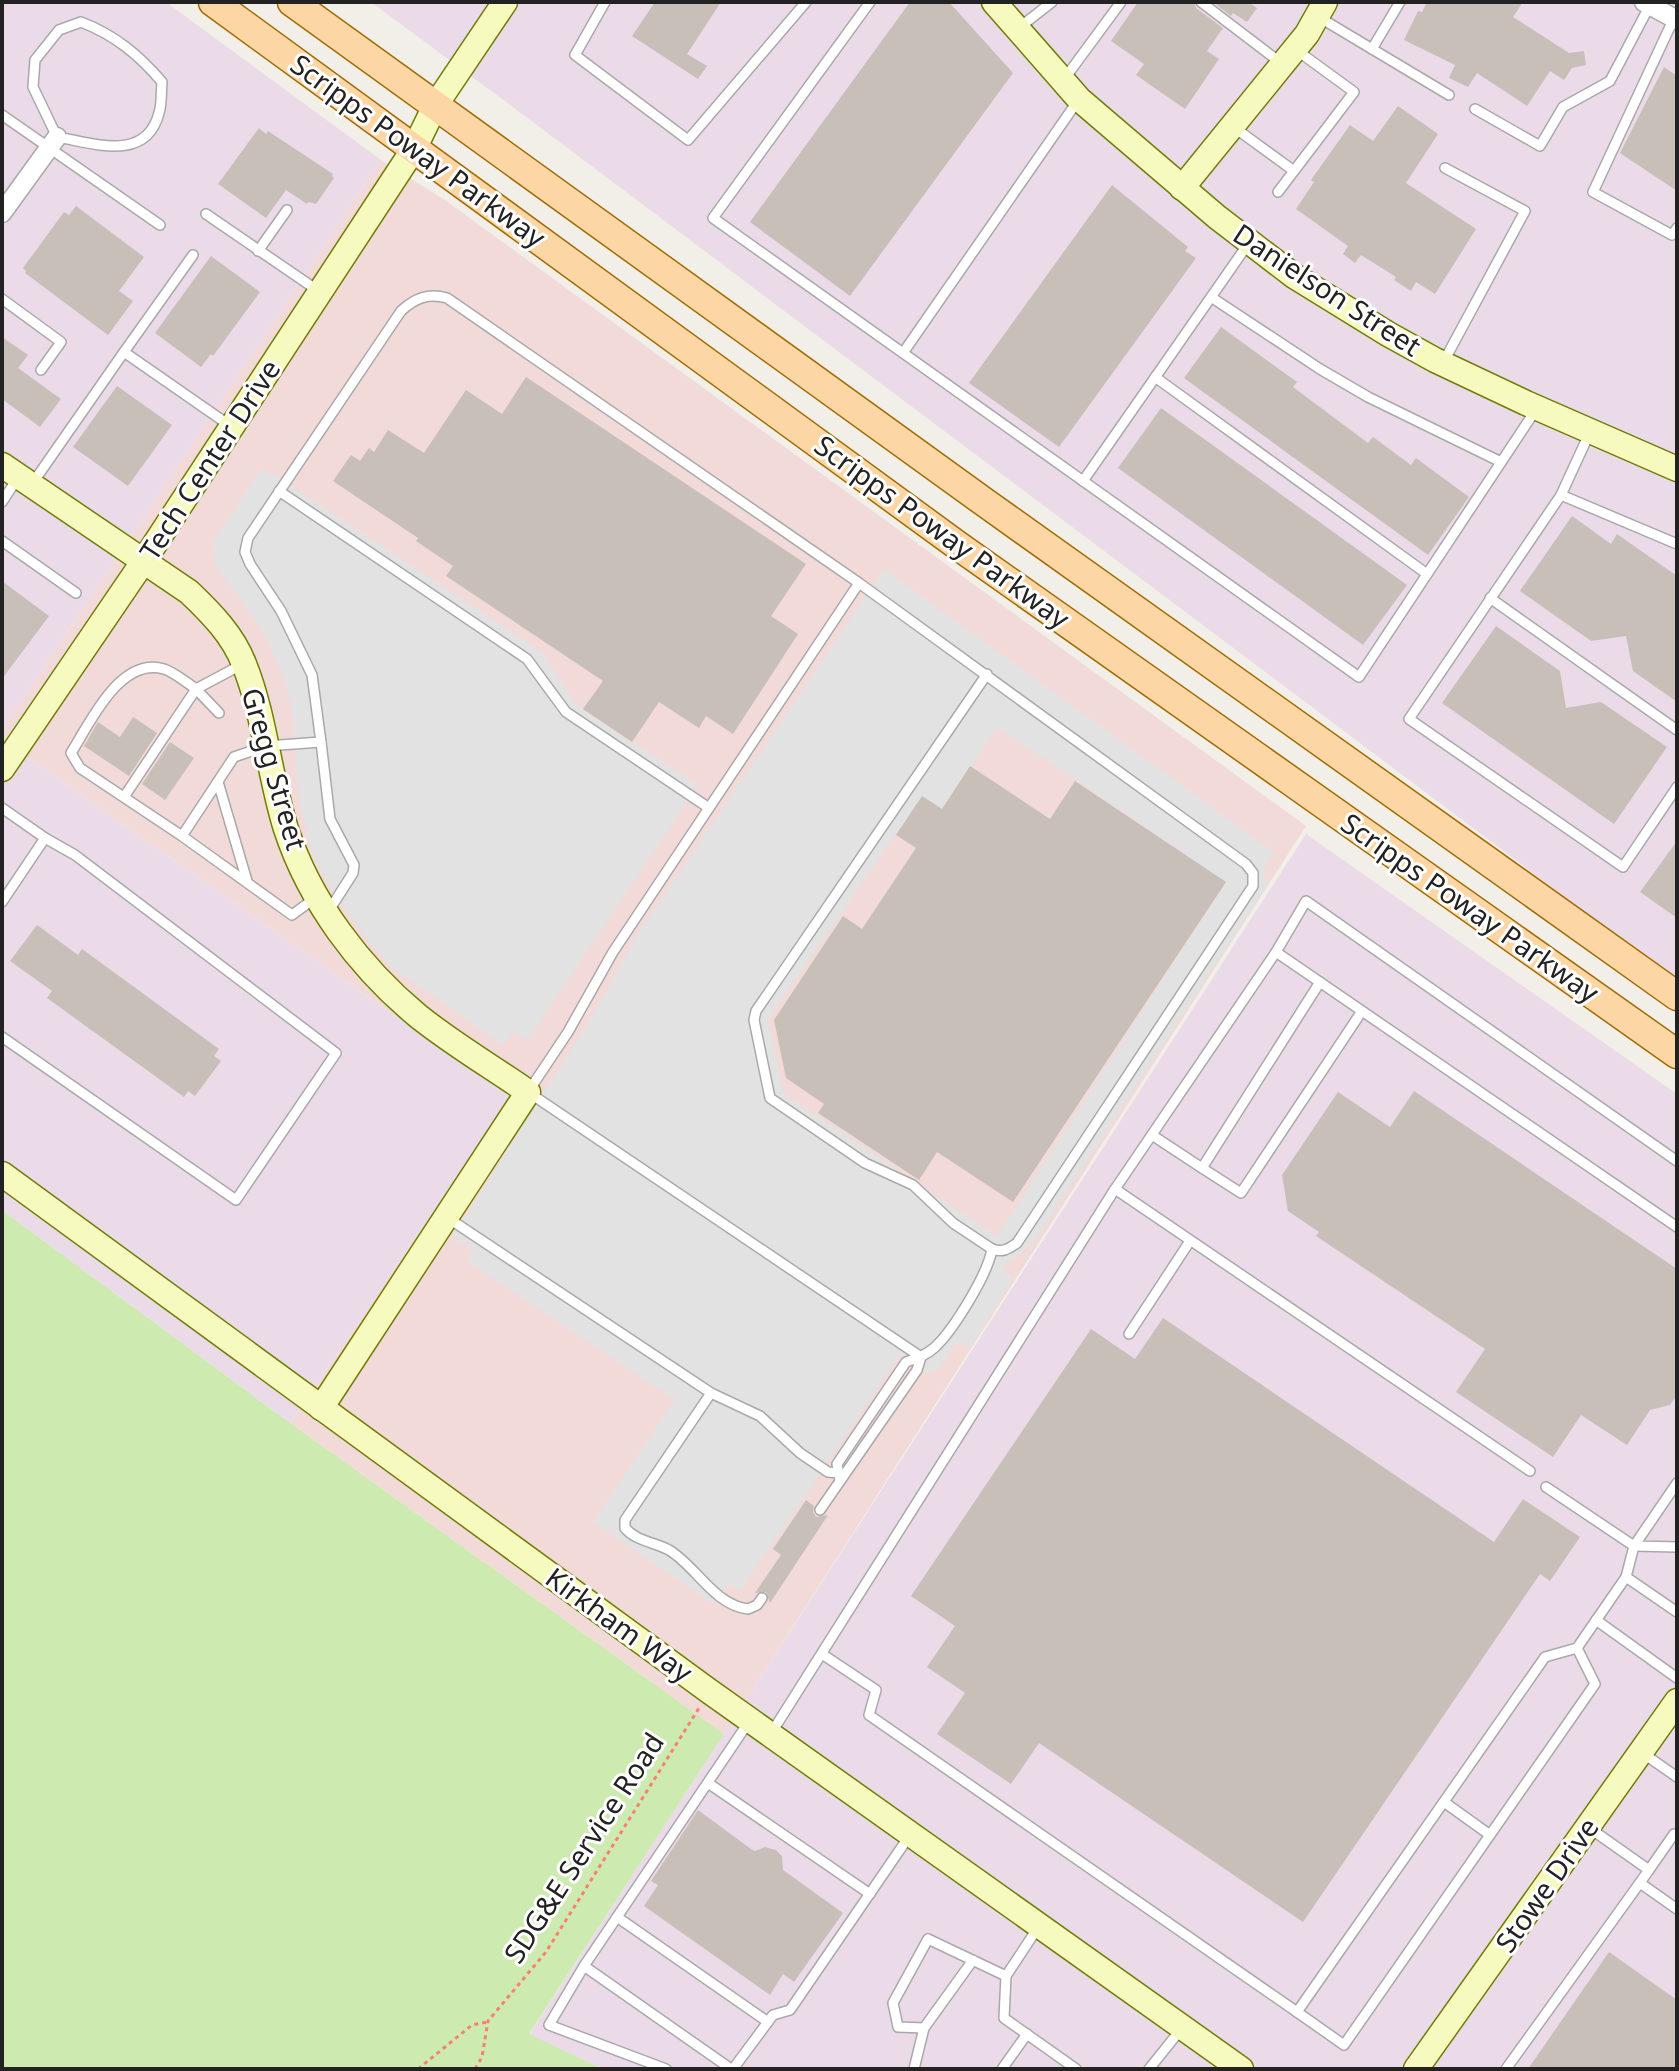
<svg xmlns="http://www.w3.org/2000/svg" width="1679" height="2071" viewBox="0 0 1679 2071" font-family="'Noto Sans',sans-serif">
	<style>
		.commercial { fill: #f2dad9 }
		.industrial { fill: #ebdbe8 }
		.grass { fill: #cdebb0 }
		.parking { fill: #e2e2e2; fill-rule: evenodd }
		.building { fill: #c7bfb8 }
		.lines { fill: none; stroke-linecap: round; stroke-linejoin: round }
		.lane-casing { stroke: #a9a9a9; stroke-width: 12 }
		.street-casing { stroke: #a9a9a9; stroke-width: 21 }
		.secondary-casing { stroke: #707d05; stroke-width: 27 }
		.primary-casing { stroke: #a06b00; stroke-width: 31 }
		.path { stroke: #fa8072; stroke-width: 3; stroke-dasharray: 4 4; stroke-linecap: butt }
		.lane { stroke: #fff; stroke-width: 9 }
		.street { stroke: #fff; stroke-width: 18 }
		.secondary { stroke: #f7fabf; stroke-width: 24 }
		.primary { stroke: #fcd6a4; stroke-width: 28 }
		.labels { text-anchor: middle; stroke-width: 6; stroke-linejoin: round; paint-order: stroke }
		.street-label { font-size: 28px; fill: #222; stroke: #fff }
	</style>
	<rect width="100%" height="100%" fill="#f2efe9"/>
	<polygon class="commercial" points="381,160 445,200 1306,826 724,1734 290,1423 510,1097 2,739 2,730"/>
	<g class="industrial">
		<polygon points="2,2 166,2 381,160 2,730"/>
		<polygon points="371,2 1677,2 1677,981 510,105"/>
		<polygon points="2,739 510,1097 290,1423 2,1210"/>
		<polygon points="1306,834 1677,1094 1677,2069 603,2069 529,2035"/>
	</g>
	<polygon class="grass" points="2,1210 290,1423 724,1734 529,2034 603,2069 2,2069"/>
	<g class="parking">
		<polygon points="261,470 275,475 542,652 575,703 698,785 527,1040 513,1031 503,1045 389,965 353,921 316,863 302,817 298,791 293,711 282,674 267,639 243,602 216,568 213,541"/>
		<path d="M884,569L1274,852L1264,866L1266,888L1033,1243L1005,1265L1003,1269L1013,1278L970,1348L958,1341L939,1368L926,1373L900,1355L740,1591L728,1584L714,1604L593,1522L675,1400L467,1261L472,1252L471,1249L453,1237L591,1018L638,934ZM997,727L1226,882L997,1236L784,1094L768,1019L922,796L942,809Z"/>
	</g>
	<g class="building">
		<polygon points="655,2 721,2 687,54 707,66 698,79 632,36"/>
		<polygon points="910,2 949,2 1013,73 850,296 750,222"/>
		<polygon points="1138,2 1194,2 1196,8 1223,28 1207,51 1219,59 1185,109 1136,75 1144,64 1111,41"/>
		<polygon points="1213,2 1248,2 1257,8 1247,22 1233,13 1231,16"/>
		<polygon points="1427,2 1523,2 1513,17 1569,53 1584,51 1586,65 1572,68 1564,80 1550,71 1527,106 1477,73 1468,87 1449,78 1455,65 1404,40 1418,11 1422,12"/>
		<polygon points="1664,67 1677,76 1677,191 1620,153"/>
		<polygon points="1398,106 1438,134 1406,183 1476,229 1435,294 1416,282 1411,291 1394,280 1396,277 1361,255 1355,263 1343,254 1348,246 1296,209 1314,182 1311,180 1350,125 1373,141"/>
		<polygon points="259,128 266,134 268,131 333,174 332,176 334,178 316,204 308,202 307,204 286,190 266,218 218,184"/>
		<polygon points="1112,185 1188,247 1185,251 1196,258 1059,447 969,383"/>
		<polygon points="76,206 144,257 119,291 133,301 108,335 25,273 26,271 23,268 64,212 69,215"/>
		<polygon points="211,256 260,292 213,356 211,354 201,367 155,333"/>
		<polygon points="1221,327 1297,382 1293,387 1368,443 1373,437 1411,465 1416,458 1469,497 1428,555 1184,378"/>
		<polygon points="2,337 28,355 18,368 61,399 40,427 2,399"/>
		<polygon points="526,377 806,564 771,616 798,634 733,734 706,716 699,728 659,702 632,742 583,709 603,681 446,576 453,566 416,541 418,538 333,481 351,455 360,461 369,448 374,452 388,430 424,453 466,390 502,414"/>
		<polygon points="117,386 172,425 128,486 73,447"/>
		<polygon points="1161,408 1407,585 1363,645 1118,468"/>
		<polygon points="1572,516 1611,544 1617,534 1677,576 1677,702 1633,671 1626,636 1591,641 1520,591"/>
		<polygon points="2,581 49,616 2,679"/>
		<polygon points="1496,626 1560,671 1566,708 1601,702 1667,747 1614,824 1442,703"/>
		<polygon points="133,717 157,733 129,776 84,746 98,722 120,737"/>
		<polygon points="170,742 194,758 165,800 142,784"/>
		<polygon points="970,766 1050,819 1075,781 1226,882 1013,1202 937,1152 919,1180 818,1113 824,1104 786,1078 774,1020 843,916 862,929 916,848 896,835 922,796 942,809"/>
		<polygon points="1677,841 1677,918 1640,892"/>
		<polygon points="37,925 78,955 82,949 219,1049 214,1056 221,1061 195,1096 188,1091 184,1097 47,998 52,991 10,961"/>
		<polygon points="1414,1091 1677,1269 1677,1395 1670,1405 1650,1410 1627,1445 1581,1415 1553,1457 1456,1392 1485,1349 1316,1236 1319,1232 1288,1211 1282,1175 1338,1092 1390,1127"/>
		<polygon points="1163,1318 1494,1542 1523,1499 1580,1537 1550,1581 1540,1574 1303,1922 1039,1743 1011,1784 937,1734 965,1693 927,1667 955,1626 911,1596 1091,1329 1135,1359"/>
		<polygon points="806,1500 814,1506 813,1512 816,1517 828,1515 770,1603 766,1592 755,1593 781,1555 773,1549"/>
		<polygon points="698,1810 751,1849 755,1851 765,1847 776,1850 782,1856 783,1870 843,1913 794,1982 783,1974 770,1995 644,1906 658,1885 651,1881"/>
		<polygon points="1609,1952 1677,2000 1677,2069 1528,2069"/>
	</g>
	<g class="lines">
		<g class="lane-casing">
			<g id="lane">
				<polyline points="605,2 575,55 688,140 806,2"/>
				<polyline points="870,2 713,218 1359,677 1537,408"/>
				<polyline points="1201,2 1281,63"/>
				<polyline points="1317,16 1449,95"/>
				<polyline points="1674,18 1593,192 1672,235 1677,228"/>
				<path d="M81,22C115,35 139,55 162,82C161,92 162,104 159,113C146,163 93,143 57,137L33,87L35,60L59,30Z"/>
				<polyline points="1020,27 1052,2"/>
				<polyline points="1372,49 1400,2"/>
				<polyline points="1065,78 1121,2"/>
				<polyline points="1475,109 1540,146 1563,107 1610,81 1650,5"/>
				<polyline points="2,115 160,225"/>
				<polyline points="1235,128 1294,171"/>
				<polyline points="1278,192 1354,92 1295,49"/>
				<polyline points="206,214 317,290"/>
				<polyline points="258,251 287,210"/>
				<polyline points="193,255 124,352 229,425"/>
				<polyline points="1211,297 1320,369 1368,397 1501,462"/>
				<polyline points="2,299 61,342 41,370"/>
				<polyline points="903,353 1079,99"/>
				<polyline points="1444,361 1525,211 1445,168"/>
				<polyline points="1155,377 1427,574"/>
				<polyline points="1590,432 1561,495 1677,544"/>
				<polyline points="1083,481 1248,244"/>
				<polyline points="32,484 124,352"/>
				<polyline points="279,491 527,659 566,712 709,808"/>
				<polyline points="1561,495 1409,719 1623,867 1677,787"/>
				<polyline points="2,502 17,479"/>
				<polyline points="2,541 76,593"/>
				<polyline points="1490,598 1677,730"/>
				<polyline points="219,713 196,689 241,665"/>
				<polyline points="321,742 330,819 354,865 353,873 328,912"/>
				<polyline points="218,782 247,881"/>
				<path d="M124,797L196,689C187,683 174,672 164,669C120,656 90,723 71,753L80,768L182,836"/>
				<polyline points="2,808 45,838 2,902"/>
				<path d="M315,898L292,915L182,836L234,757L266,746L321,742L312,675L281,611L250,564L245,552L248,538L401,311C415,298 428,293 447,298L859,583"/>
				<polyline points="1276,952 1677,1227"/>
				<polyline points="2,1037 236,1200 336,1053 75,855 45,838"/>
				<polyline points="1152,1135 1202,1168 1320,982"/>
				<polyline points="1202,1168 1241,1193 1362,1011"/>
				<polyline points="1115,1189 1276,952 1306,901 1677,1161"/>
				<polyline points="448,1218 711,1393 760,1416 800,1453 828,1472 839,1473"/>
				<polyline points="1129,1334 1190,1241"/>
				<path d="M921,1357L528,1092L568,1032L613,952L859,583L1246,864L1253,873V886L1017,1243C1008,1249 1003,1253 992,1249L953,1223L913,1185L865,1163L770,1098L754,1020L756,1011L987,674"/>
				<path d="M711,1393L625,1520V1528C636,1541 654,1542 669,1550C696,1566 714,1605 748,1609L757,1605L762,1598"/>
				<path d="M840,1480L837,1464L906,1362C916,1359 926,1355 934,1348C953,1331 988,1274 992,1249"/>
				<polyline points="1677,1483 1634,1546 1677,1547"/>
				<polyline points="1546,1487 1634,1546 1626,1577 1677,1612"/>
				<polyline points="820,1510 917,1370 921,1357"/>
				<polyline points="1596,1620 1677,1678"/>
				<polyline points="822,1654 876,1690 869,1715 1297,2012 1545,1657 1577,1648 1626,1577"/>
				<polyline points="772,1732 1115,1189 1530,1471"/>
				<polyline points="1644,1754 1677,1777"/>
				<polyline points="708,1783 870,1894"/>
				<polyline points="1444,1802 1490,1835"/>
				<polyline points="1588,1827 1649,1870 1674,1834"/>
				<polyline points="1640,1883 1677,1909"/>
				<polyline points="617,1917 768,2022"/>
				<polyline points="1039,1926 1006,1976 1004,2018 1076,2069"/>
				<polyline points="973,1960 924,2028 898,2027 893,2003 928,1939 1006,1976"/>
				<polyline points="584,1966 549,2025 666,2069"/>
				<polyline points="1297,2012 1344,2045 1595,1684 1577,1648"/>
				<polyline points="731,2069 584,1966 750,1720"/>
				<polyline points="733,2069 773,2015 790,2010 910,1835"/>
				<polyline points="914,2069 924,2028"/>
				<polyline points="1002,2069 1027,2034"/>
				<polyline points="1149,2069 1182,2028"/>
				<polyline points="1506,2069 1649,1870"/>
			</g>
		</g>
		<g class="street-casing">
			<g id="street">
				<polyline points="1644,2 1677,20"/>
				<polyline points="2,213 57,137"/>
			</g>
		</g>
		<g class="secondary-casing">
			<g id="secondary">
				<polyline points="994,2 1079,99 1217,217 1294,276 1388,334 1435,360 1526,403 1677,469"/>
				<polyline points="1182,188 1307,34 1325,2"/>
				<path d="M2,465L189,592C211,613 233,635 244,664C265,716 269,775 286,829C310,902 360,968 418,1016C453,1044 492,1067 528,1092L321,1408"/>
				<polyline points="2,769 143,562 415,147 435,106 505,2"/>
				<polyline points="2,1174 709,1691 1241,2069"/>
				<polyline points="1416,2069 1677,1701"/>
			</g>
		</g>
		<g class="primary-casing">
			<g id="primary">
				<polyline points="213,2 957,545 1677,1054"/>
				<polyline points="292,2 987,504 1677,996"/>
			</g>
		</g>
		<g class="path">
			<polyline points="418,2069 472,2025 487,2022"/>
			<polyline points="475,2069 482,2057 488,2021 546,1952 699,1708"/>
		</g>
		<use href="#lane" class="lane"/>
		<use href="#street" class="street"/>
		<use href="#secondary" class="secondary"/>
		<use href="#primary" class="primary"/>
	</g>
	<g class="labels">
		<g class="street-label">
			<text transform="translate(418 151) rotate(36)" y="10">Scripps Poway Parkway</text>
			<text transform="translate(1327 290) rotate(33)" y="10">Danielson Street</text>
			<text transform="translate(210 460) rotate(-57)" y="10">Tech Center Drive</text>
			<text transform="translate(942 532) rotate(36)" y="10">Scripps Poway Parkway</text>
			<text transform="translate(274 769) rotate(74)" y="10">Gregg Street</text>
			<text transform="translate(1470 908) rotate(35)" y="10">Scripps Poway Parkway</text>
			<text transform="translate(619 1625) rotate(36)" y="10">Kirkham Way</text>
			<text transform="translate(584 1848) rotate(-57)" y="10">SDG&amp;E Service Road</text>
			<text transform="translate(1547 1885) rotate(-55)" y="10">Stowe Drive</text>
		</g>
	</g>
	<rect width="1679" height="2071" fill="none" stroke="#222222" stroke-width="8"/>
</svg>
